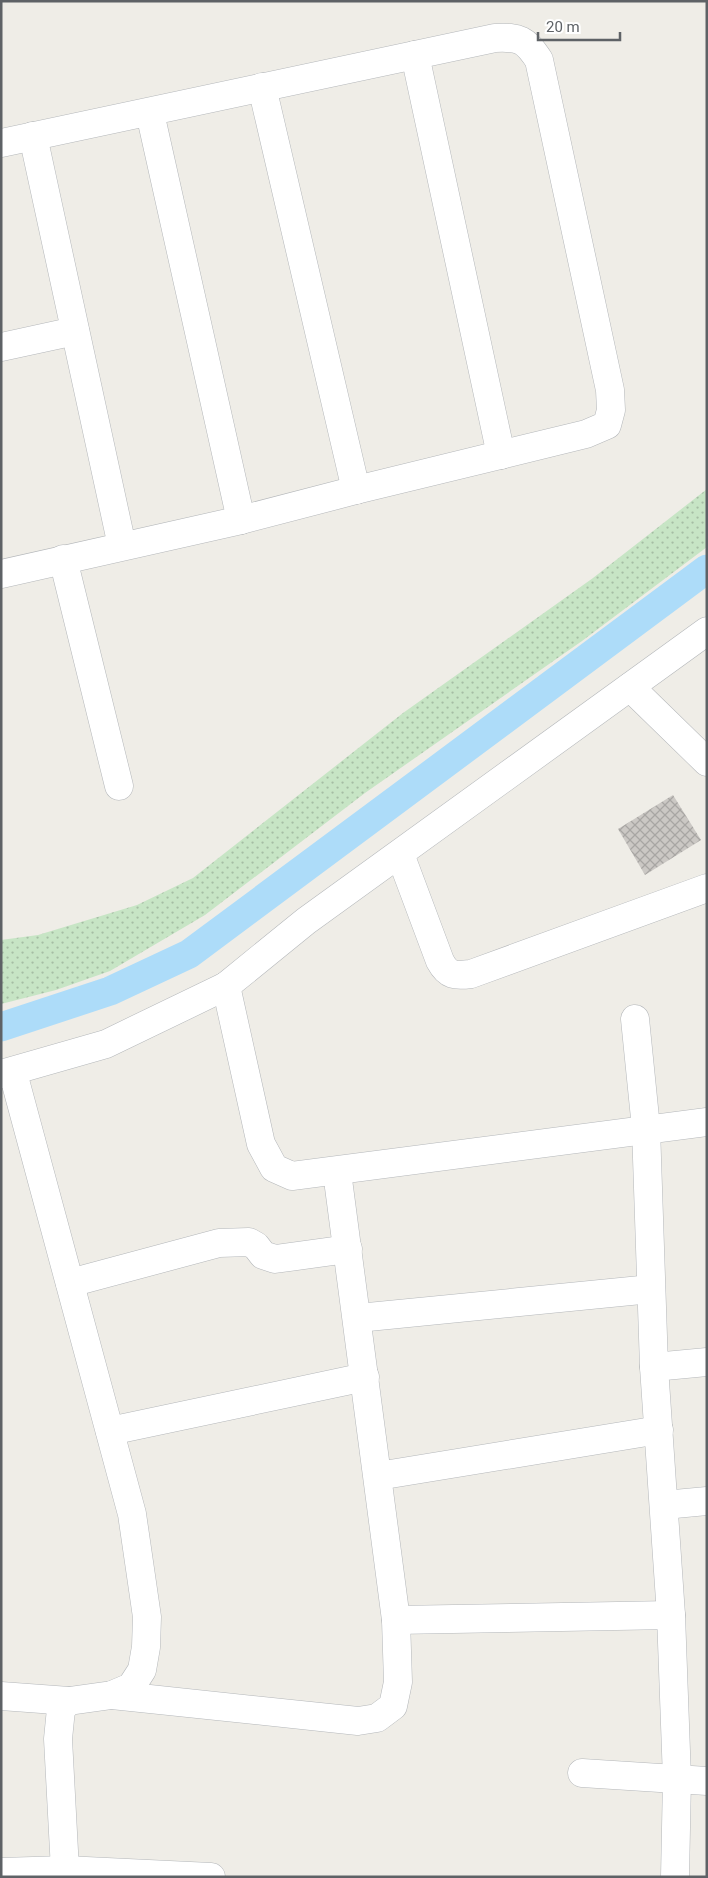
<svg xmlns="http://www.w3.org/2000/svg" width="708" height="1878" viewBox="0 0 708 1878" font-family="Roboto,sans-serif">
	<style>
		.grass { fill: url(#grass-dots) }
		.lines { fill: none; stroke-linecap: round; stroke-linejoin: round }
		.canal { stroke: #addcf9; stroke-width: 29 }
		.building { fill: url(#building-cross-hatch) }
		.minor-casing { stroke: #b4b7ba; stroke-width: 29 }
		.minor { stroke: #fff; stroke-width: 28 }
	</style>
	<defs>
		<pattern id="grass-dots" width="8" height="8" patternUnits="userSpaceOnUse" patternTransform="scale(1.25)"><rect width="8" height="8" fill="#c7e5c5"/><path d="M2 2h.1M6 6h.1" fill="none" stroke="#a5bda4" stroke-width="1.8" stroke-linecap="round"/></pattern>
		<pattern id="building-cross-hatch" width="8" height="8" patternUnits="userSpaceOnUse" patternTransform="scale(1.25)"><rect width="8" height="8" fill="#cbc8c4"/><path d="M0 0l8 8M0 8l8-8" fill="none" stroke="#a8a6a3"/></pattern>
	</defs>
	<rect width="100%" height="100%" fill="#efede7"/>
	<polygon class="grass" points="707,489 707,547 582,641 365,793 205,915 110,971 56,990 1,1004 1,940 38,935 137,905 193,878 403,713 593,578"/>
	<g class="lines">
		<polyline class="canal" points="1,1027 110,991 189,954 707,569"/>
	</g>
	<polygon class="building" points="673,795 701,840 645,875 618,829"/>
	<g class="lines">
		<g class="minor-casing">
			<g id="minor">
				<polyline points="415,55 501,455"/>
				<polyline points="262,87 356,490"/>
				<polyline points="150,113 241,520"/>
				<polyline points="33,136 122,546"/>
				<path d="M1,143L495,38C520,37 525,39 539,60L610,390L611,410L607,425L586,434L356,490L241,520L1,574"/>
				<polyline points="1,347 75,331"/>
				<polyline points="63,559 119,786"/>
				<polyline points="630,687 707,762"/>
				<path d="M400,854L440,961C448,976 455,976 471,974L707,888"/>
				<polyline points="226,986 261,1144 274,1168 292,1176 707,1122"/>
				<polyline points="635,1019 646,1128 654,1367 671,1615 677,1779 675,1877"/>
				<polyline points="13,1073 132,1514 147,1617 146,1647 142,1670 131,1687 112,1695 69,1701 61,1709 58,1739 65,1870"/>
				<polyline points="1,1074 106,1044 226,986 306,921 707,631"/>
				<polyline points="70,1283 219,1243 249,1242 256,1246 263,1255 275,1259 348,1249"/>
				<polyline points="358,1318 651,1289"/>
				<polyline points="654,1367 707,1362"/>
				<polyline points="110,1431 365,1377"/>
				<polyline points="378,1476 659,1430"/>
				<polyline points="664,1505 707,1501"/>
				<polyline points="396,1620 671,1615"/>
				<polyline points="112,1695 358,1721 377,1718 393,1706 398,1682 396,1620 337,1172"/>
				<polyline points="1,1696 69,1701"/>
				<polyline points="582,1773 707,1781"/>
				<polyline points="1,1872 65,1870 211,1877"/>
			</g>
		</g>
		<use href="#minor" class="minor"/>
	</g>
	<rect width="708" height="1878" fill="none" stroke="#5e6266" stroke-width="5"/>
	<path d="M538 32v8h82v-8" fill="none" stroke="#5e6266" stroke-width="2.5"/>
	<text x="546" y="32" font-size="15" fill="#5e6266" stroke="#ffffff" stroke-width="4" paint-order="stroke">20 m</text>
</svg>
